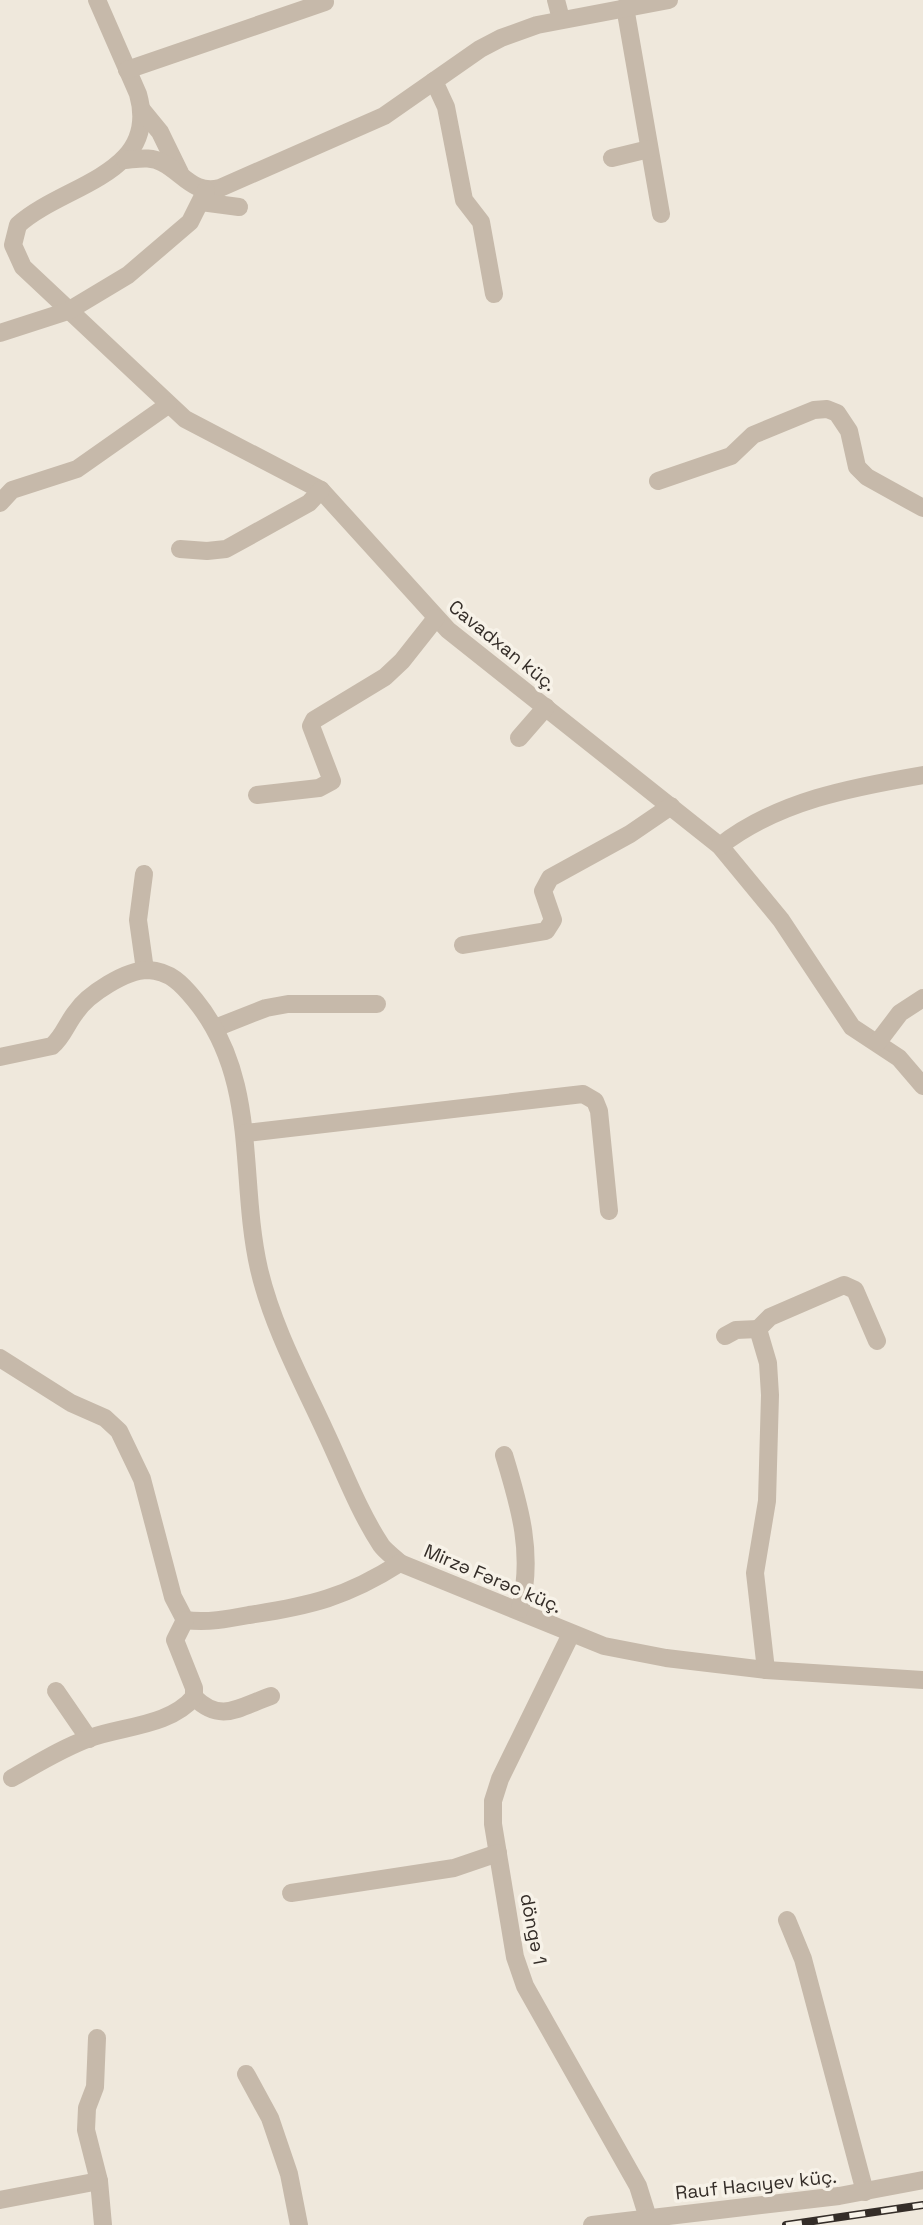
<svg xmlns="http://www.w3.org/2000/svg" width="923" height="2225" viewBox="0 0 923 2225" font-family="'Space Grotesk',sans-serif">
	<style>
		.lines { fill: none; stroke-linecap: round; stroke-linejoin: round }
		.minor { stroke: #c6b9aa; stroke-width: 18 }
		.rail-casing { stroke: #342d28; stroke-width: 8 }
		.rail { stroke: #f7f2e8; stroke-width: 5; stroke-dasharray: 16; stroke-linecap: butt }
		.labels { text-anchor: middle; stroke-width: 7; stroke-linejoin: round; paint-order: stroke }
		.street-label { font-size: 19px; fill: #342d28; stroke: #f7f2e8 }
	</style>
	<rect width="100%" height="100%" fill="#efe8dc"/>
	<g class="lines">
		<g class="minor">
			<path d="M97,0L138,94C161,175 63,184 18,225L13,245L23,267L185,419L321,490L448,630L720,846L781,920L852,1027L899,1058L923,1086"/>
			<polyline points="556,0 561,19"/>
			<polyline points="625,7 661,214"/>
			<polyline points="127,70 325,2"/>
			<polyline points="434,81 446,107 464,200 481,222 494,294"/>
			<polyline points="142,110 160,132 180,173"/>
			<polyline points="612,158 649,149"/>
			<path d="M125,160C138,159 151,156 163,163C184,174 194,195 220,188L384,116L480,49L501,38L537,25L669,0"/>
			<polyline points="201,202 239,207"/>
			<polyline points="0,333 68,311 128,275 190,222 206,190"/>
			<polyline points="658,481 731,456 753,435 814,410 827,409 837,413 849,431 857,467 867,477 923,508"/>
			<polyline points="0,503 12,490 77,469 168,405"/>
			<polyline points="180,549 207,551 226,549 309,503 321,490"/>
			<polyline points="519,738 546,707"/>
			<polyline points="257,795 319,788 332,781 311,726 314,720 385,677 402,661 436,618"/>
			<path d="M720,846C777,801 853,787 923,775"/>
			<polyline points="144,874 138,920 145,970"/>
			<polyline points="463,945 546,931 553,920 543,891 550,878 630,834 671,806"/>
			<polyline points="215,1028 266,1008 288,1004 377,1004"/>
			<polyline points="878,1042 900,1013 923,998"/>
			<path d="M0,1057L52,1046C63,1037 67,1023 76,1012C88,994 126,970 148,970C170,971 182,984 195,1000C260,1080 238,1177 259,1269C272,1325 301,1379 325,1431C343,1469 358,1510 381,1545C386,1552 394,1557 400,1563"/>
			<polyline points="246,1133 583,1094 595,1101 599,1111 609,1211"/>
			<polyline points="725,1336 736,1330 758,1329"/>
			<path d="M0,1358L71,1403L105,1418L119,1431L142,1479L173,1597L185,1620C207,1623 228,1619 249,1615C310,1606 347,1597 400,1563L604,1646L666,1658L766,1670L923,1680"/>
			<path d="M504,1455C520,1507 534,1555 520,1609"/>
			<polyline points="571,1634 500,1779 493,1801 493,1824 515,1957 525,1986 638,2186 648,2218"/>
			<polyline points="766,1670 755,1573 767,1501 770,1395 768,1363 758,1329 770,1317 844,1285 855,1290 877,1341"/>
			<polyline points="56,1691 89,1739"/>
			<path d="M194,1697C221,1724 239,1707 271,1696"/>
			<path d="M12,1778C37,1764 62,1748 90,1738C123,1726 170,1726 194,1697V1688L175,1640L185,1620"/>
			<polyline points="291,1893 454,1868 498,1853"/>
			<polyline points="787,1920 803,1959 865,2192"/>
			<polyline points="97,2038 95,2087 87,2108 86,2130 99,2181 103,2225"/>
			<polyline points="246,2074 270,2118 289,2174 299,2225"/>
			<polyline points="0,2200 99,2181"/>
			<polyline points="592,2225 839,2196 923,2180"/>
		</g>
		<g class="rail-casing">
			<polyline id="rail" points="786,2225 923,2205"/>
		</g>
		<use href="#rail" class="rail"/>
	</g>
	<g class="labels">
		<g class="street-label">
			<text transform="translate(503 645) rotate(39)" y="7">Cavadxan küç.</text>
			<text transform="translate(493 1578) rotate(23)" y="7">Mirzə Fərəc küç.</text>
			<text transform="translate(534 1929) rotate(79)" y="7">döngə 1</text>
			<text transform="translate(756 2184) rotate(-6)" y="7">Rauf Hacıyev küç.</text>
		</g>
	</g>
</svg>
